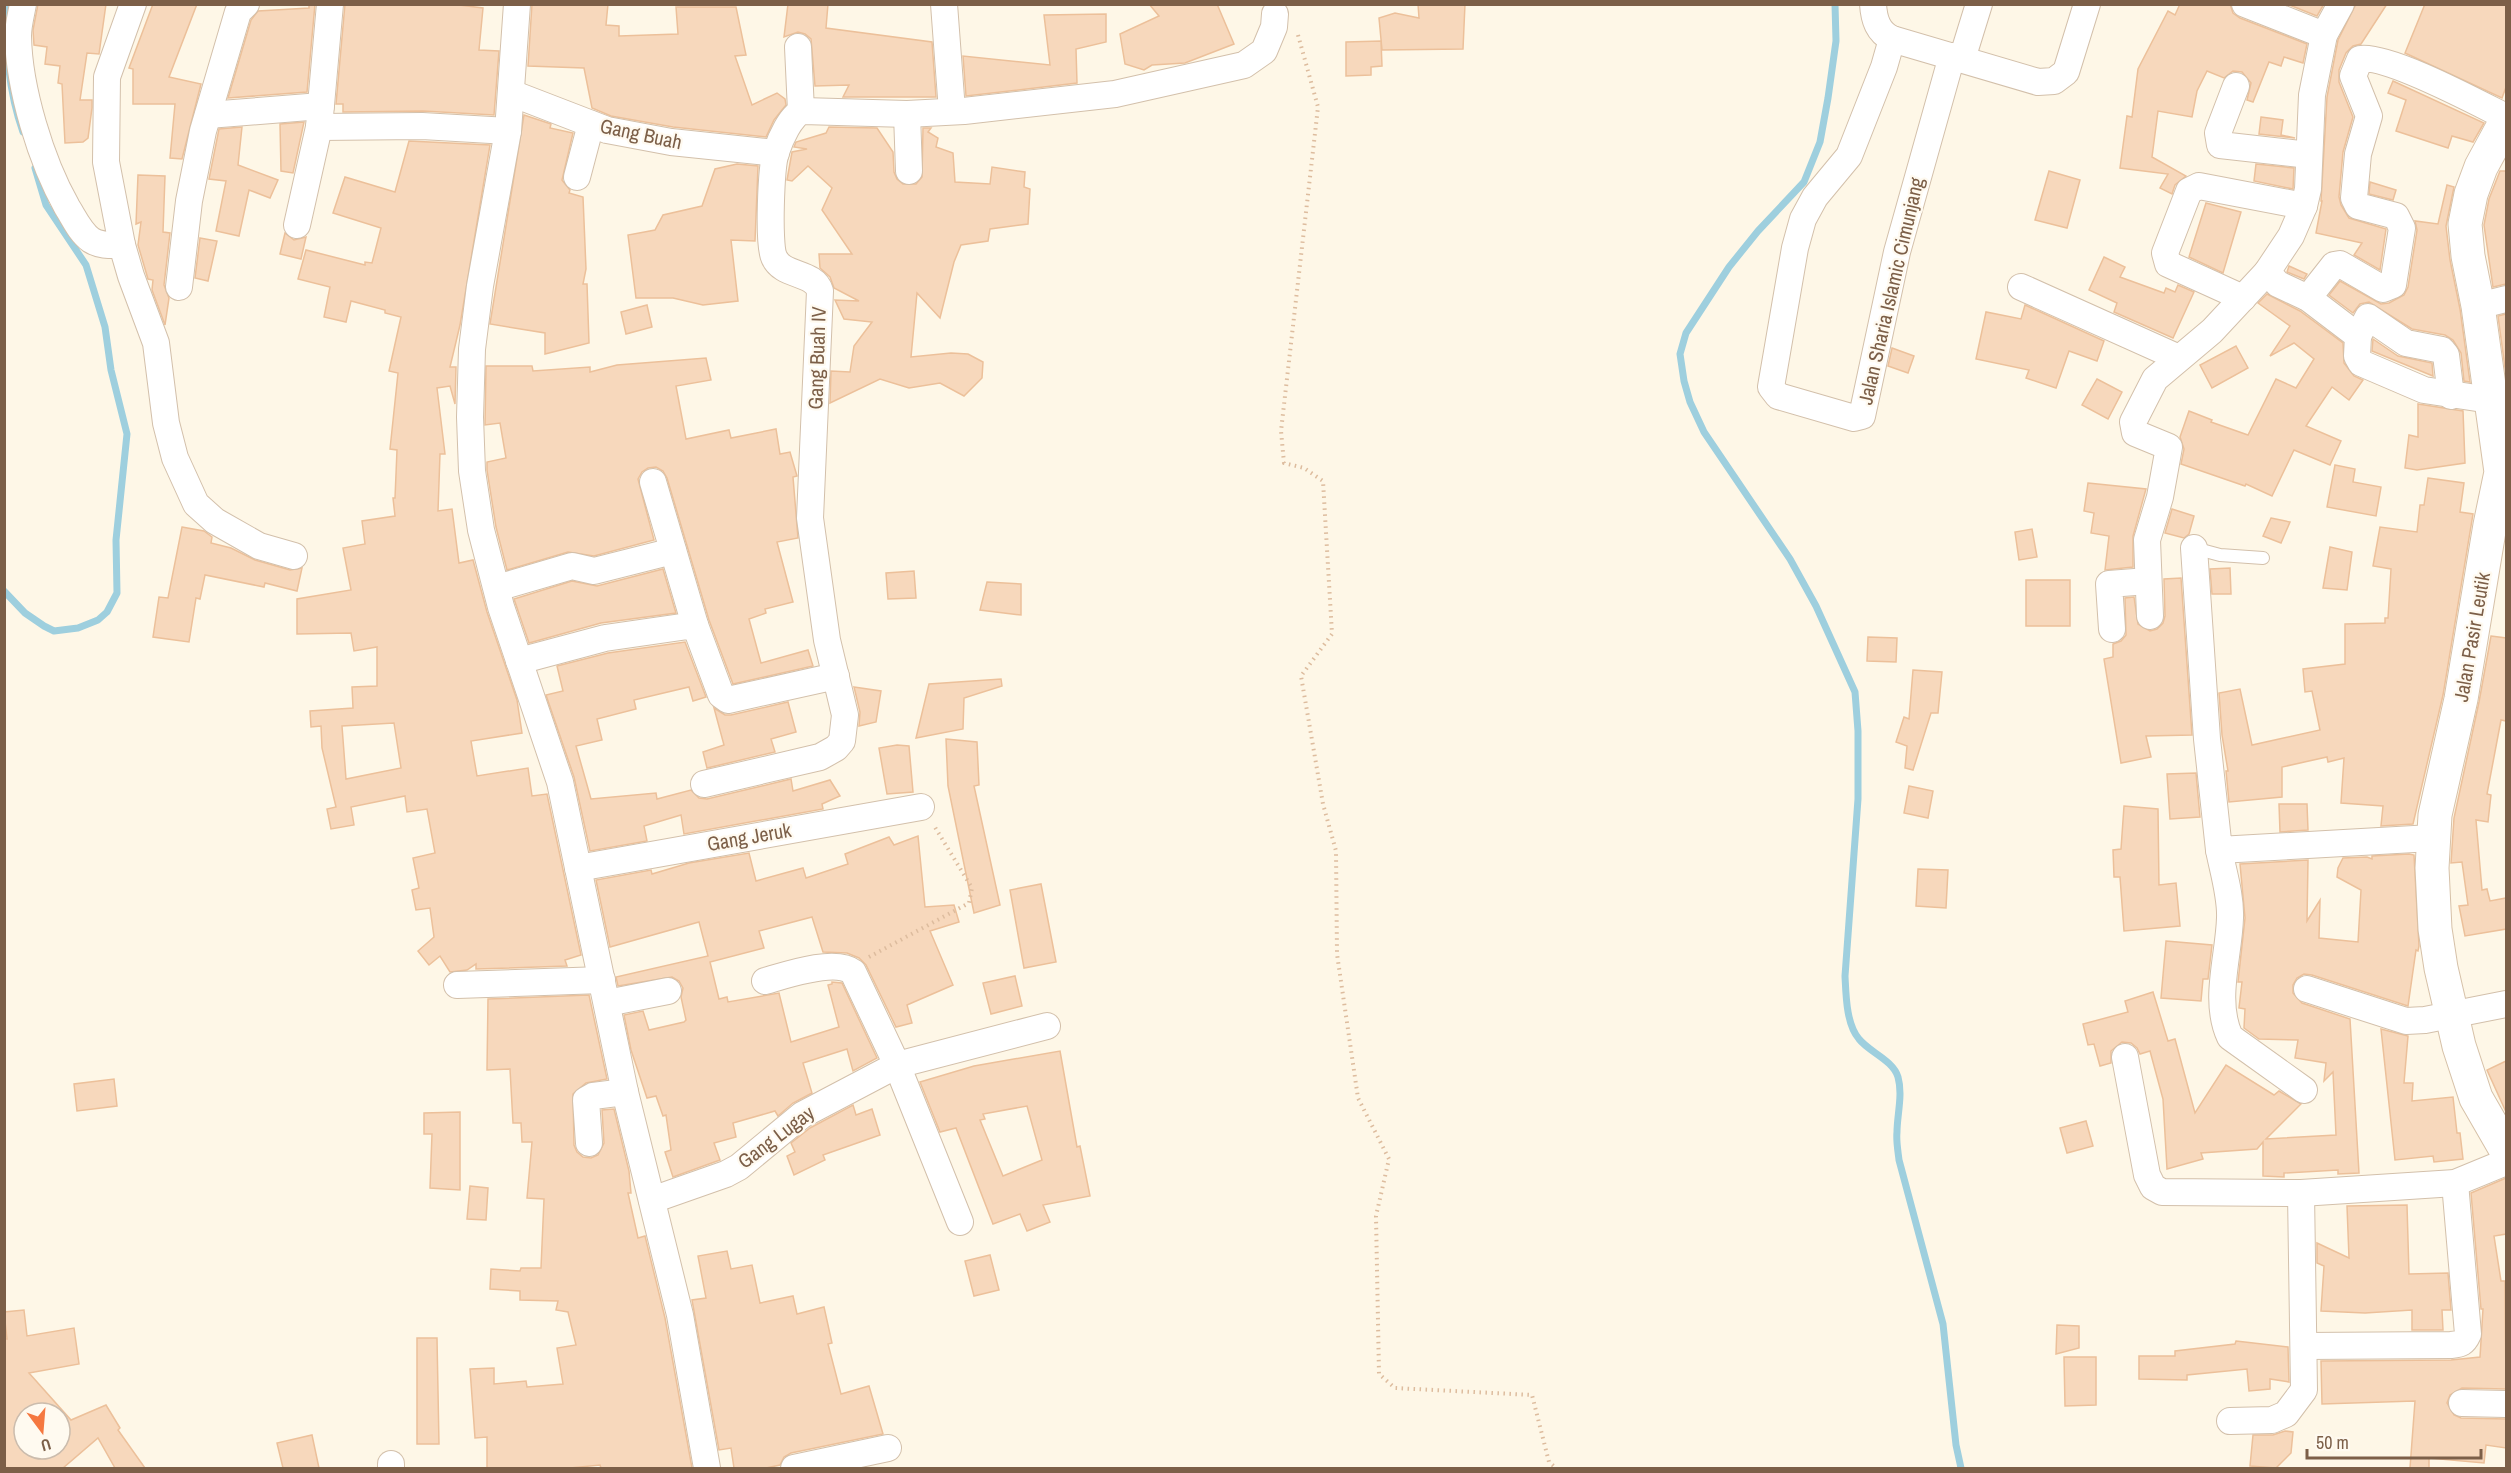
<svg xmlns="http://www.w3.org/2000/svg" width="2511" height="1473" viewBox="0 0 2511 1473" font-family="'Archivo Narrow',sans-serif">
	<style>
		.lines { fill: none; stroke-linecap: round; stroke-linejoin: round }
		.stream { stroke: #9ecfde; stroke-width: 7 }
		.building { fill: #f7d8bc; stroke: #ecc09a; stroke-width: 1.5; fill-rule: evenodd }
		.lane-casing { stroke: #d3c0ab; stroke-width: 14 }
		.street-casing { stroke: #d3c0ab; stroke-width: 28 }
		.secondary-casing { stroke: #d6c1a8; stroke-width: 35 }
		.path { stroke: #ddbc9e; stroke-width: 4; stroke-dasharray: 1.5 4.5; stroke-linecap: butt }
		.lane { stroke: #fff; stroke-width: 12 }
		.street { stroke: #fff; stroke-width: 26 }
		.secondary { stroke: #fff; stroke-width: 33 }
		.labels { text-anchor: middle; stroke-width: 4.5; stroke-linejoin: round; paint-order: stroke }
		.street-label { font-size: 20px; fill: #7c5f48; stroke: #fffaf0 }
	</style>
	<rect width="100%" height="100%" fill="#fef7e7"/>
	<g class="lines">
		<g class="stream">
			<path d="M5,4C6,48 8,90 23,132"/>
			<path d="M1835,4L1836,41L1828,98L1820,142L1804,182L1758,231L1729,267L1686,333L1680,354L1684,381L1690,402L1704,432L1790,559L1816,606L1855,692L1858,731V799L1845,976C1846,994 1846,1024 1859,1039C1869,1052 1893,1060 1898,1077C1903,1095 1897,1115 1897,1132C1896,1141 1898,1151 1899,1160L1943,1324L1956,1445L1961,1468"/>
			<polyline points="4,591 25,613 44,626 54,631 78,628 98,620 107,612 117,593 116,540 127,434 111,370 105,327 86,265 46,205 35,168"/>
		</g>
	</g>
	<g class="building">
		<polygon points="38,4 106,4 99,54 87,53 80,100 92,100 92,108 88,138 83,142 65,143 62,84 58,83 60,66 45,64 47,47 34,45 33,30"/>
		<polygon points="153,4 197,4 169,77 201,84 182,159 170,158 175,104 133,104 133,69 129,68"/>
		<polygon points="309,4 315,4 307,92 228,98 251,20 258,11 309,8"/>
		<polygon points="345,4 451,4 483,8 479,50 499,51 494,115 423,111 343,112 343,104 336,104"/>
		<polygon points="532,4 608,4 606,25 619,26 619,36 678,34 676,7 736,7 746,55 735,56 752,105 777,93 785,99 786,105 774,120 766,137 673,127 611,116 592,108 584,68 528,66"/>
		<polygon points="788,4 828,4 826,28 932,42 936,97 843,97 849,85 815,86 811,39 805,34 798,32 784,37"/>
		<polygon points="1149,4 1217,4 1234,44 1185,63 1152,65 1144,70 1125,64 1120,34 1159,16"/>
		<polygon points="1418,4 1465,4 1463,49 1382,50 1379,18 1395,13 1419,18"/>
		<polygon points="2180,4 2230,4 2233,13 2240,18 2307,44 2303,63 2284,57 2281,66 2269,62 2253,102 2247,100 2251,83 2242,72 2233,71 2224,78 2207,71 2197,91 2192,117 2158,111 2152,157 2186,176 2175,185 2172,194 2160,188 2168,174 2120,168 2127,116 2132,117 2138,69 2168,11 2175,15"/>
		<polygon points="2287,4 2324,4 2317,16"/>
		<polygon points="2356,4 2387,4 2361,44 2353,46 2346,53 2339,70 2339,82 2353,117 2343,152 2339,197 2341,205 2349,218 2386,229 2380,270 2354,255 2362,243 2316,233 2322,201 2321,201 2327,97 2338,40"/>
		<polygon points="2425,4 2506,4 2506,87 2502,98 2405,53"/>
		<polygon points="1106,14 1106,42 1076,49 1077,83 966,96 963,56 1050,65 1044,15"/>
		<polygon points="1381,41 1382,66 1371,67 1371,75 1346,76 1346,42"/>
		<polygon points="2393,81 2484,123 2473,142 2452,136 2448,148 2396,131 2406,100 2388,93"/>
		<polygon points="524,115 551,124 550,128 573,133 562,180 570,190 569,193 583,197 586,269 583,284 587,284 589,343 545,354 545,333 490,324"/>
		<polygon points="2261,117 2283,120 2281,135 2295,138 2259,134"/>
		<polygon points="304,122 293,173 281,171 280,124"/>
		<polygon points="242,127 238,165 278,180 270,198 249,190 239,236 216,231 226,181 209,179 219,129"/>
		<polygon points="829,127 877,128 893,152 894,172 897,179 903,184 916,184 922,177 923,128 931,128 928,132 938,138 936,147 953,153 955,182 990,184 992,167 1025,172 1024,187 1030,189 1028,224 990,229 988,241 961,245 954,262 940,318 917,293 911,357 951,353 968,354 983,362 982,378 964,396 940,383 909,388 880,379 830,403 831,371 850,372 854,346 872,322 844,319 835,300 859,301 834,288 830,277 820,268 819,254 852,254 822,210 832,188 808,166 792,181 787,180 792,152 807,149 794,147 796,142 826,133"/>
		<path d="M409,141L490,145L460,325L450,367H456L455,404L450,386L437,388L445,454H440L438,511L452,509L459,563L473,560L487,612L517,700L522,733L471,741L477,776L528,768L532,796L547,794L581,955L565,960L567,966L476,969V964L467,970L450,972L440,956L429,965L418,951L434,937L430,908L416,910L412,890L419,888L413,858L435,853L427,809L407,812L405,796L351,807L354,825L331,829L327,809L336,807L322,748L321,726L311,727L310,711L353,708L352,687L377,686V647L354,651L351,633L297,634V599L351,590L343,548L365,544L362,521L395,516L393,498H395L397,450L390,449L398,373L389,371L401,317L385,313V310L351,301L346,322L324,317L330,287L298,279L306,250L365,265V262L372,263L381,228L333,213L345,177L395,192ZM394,723L401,768L346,779L342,726Z"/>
		<polygon points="737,164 758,166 755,241 731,240 738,301 703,305 673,298 636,298 628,235 655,230 663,215 702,206 715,169"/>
		<polygon points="2256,164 2294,168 2293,189 2254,181"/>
		<polygon points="2049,171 2080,180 2067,228 2035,220"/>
		<polygon points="2500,171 2506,171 2506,284 2493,287 2484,225 2489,199"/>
		<polygon points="138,175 165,176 163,232 170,233 164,285 169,298 165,325 152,290 153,280 148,279 138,245 141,222 136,224"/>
		<polygon points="2370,182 2396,190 2393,200 2369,194"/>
		<polygon points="2447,185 2454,187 2446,226 2450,260 2460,309 2470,382 2464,381 2461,353 2453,340 2445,335 2412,329 2369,302 2360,304 2353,313 2329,295 2340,281 2381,304 2389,303 2404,295 2408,287 2417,230 2415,221 2438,224"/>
		<polygon points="2206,203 2241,212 2223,273 2189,257"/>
		<polygon points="285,233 294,240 306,237 301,259 280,254"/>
		<polygon points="200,238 217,241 208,281 195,278"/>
		<polygon points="2104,257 2125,267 2120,277 2164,293 2166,288 2175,292 2178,285 2194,292 2173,338 2114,312 2117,303 2089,290"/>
		<polygon points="2289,266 2307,274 2304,279 2287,272"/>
		<polygon points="2267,294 2300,311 2343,343 2344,363 2354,376 2363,380 2349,400 2332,387 2306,426 2341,441 2330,465 2294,450 2272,496 2246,484 2245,486 2181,464 2184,449 2180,437 2189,411 2212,420 2211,422 2248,435 2276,379 2296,388 2314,359 2294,343 2270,356 2290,326 2258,303"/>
		<polygon points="647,305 652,327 626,334 621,312"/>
		<polygon points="2025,305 2104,341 2097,361 2069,351 2056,388 2026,378 2029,370 1976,359 1986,312 2021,319"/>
		<polygon points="2506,314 2506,375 2498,316"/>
		<polygon points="2373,339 2398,356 2432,363 2433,376 2372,351"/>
		<polygon points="2236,346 2248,368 2212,388 2200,365"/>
		<polygon points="1892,348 1914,356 1908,373 1888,366"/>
		<polygon points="706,358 711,380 676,386 686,439 729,430 731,438 776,429 780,454 790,452 797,476 793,477 798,538 777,542 793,602 765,609 766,613 749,619 761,663 808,650 813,666 733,684 709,620 667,478 663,471 656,467 648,468 642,472 638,479 654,540 594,556 568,552 507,570 496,527 487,470 487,462 506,458 500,423 485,425 486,366 532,366 533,371 590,367 590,372 617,365"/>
		<polygon points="2097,379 2122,392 2108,419 2082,405"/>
		<polygon points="2418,404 2463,411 2465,463 2417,470 2405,468 2409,435 2418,437"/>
		<polygon points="2335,465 2355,469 2353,482 2381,487 2376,516 2327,507"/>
		<polygon points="2428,478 2464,483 2460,512 2473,514 2443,695 2413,824 2381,826 2383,806 2341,803 2344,758 2328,762 2327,757 2282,767 2282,797 2229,802 2226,771 2228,771 2222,735 2219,693 2240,689 2252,745 2320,730 2312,691 2305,692 2303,669 2345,664 2345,624 2385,623 2385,618 2388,618 2391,569 2373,566 2380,527 2417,532 2420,505 2424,505"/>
		<polygon points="2088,483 2146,489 2133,536 2133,567 2105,570 2109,536 2091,533 2094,513 2084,511"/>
		<polygon points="2172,509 2194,516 2189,534 2184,538 2165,533"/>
		<polygon points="2271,518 2290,522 2281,543 2263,536"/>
		<polygon points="182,527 204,531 212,537 211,543 231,548 255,560 290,570 302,568 297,591 265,583 264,587 205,575 200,599 196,598 189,642 153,637 159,597 168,598"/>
		<polygon points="2032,529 2037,557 2019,560 2015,532"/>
		<polygon points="2330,547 2352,552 2347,590 2323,588"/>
		<polygon points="2230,568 2231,594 2212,594 2210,569"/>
		<polygon points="663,569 676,613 601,623 529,643 514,599 572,581 597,586"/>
		<polygon points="914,571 916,598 888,599 886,573"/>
		<polygon points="2181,578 2192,735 2146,736 2151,757 2121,763 2104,659 2113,657 2113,644 2121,641 2126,635 2125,598 2134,597 2138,624 2150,631 2157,629 2163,623 2165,616 2164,579"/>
		<rect x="2026" y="580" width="44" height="46"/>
		<polygon points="987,582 1021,584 1021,615 980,610"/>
		<polygon points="2491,636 2506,638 2506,721 2501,720 2487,794 2491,795 2488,822 2476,820 2482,890 2487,889 2490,901 2506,898 2506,929 2465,936 2459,906 2468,905 2462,862 2451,863 2454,818 2479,702"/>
		<polygon points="1868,637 1897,638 1896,662 1867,661"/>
		<polygon points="685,642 706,697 693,701 689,687 634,700 636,709 597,719 602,740 576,746 591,799 656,793 657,799 691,790 699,798 707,799 791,779 793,791 830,780 840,796 822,804 823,809 684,834 681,815 644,826 647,841 590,851 574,777 546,695 563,691 557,666 608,653"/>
		<polygon points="1913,670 1942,672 1938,713 1931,713 1913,770 1905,768 1907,746 1896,742 1904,717 1909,719"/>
		<polygon points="1001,679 1002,686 964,698 963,729 916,738 929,684"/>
		<polygon points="854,687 881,691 876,722 859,726 860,712"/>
		<polygon points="788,702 796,732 771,739 775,752 707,768 703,752 724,745 714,708 725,715 731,715"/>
		<polygon points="946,739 977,742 979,785 974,786 1000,905 974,913 948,786"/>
		<polygon points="897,745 909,746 913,792 887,794 879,748"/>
		<polygon points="2196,773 2200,817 2170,819 2167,774"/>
		<polygon points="1909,786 1933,791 1928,818 1904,813"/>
		<polygon points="2279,804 2307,804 2308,830 2280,832"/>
		<polygon points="2124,806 2158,809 2159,885 2176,883 2180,926 2124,931 2120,877 2114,877 2113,850 2121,849"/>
		<polygon points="918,836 925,907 954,905 959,922 930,931 953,985 907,1005 912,1023 896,1027 866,965 859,958 847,953 823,952 812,917 759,931 764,948 710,962 719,999 727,997 728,1002 779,993 791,1042 839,1027 828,985 832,984 832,982 842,983 877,1058 853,1071 847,1049 803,1063 812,1093 793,1103 778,1116 775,1111 733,1123 736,1137 714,1143 720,1160 673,1177 665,1152 671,1150 666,1115 663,1116 656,1096 647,1098 631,1050 624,1015 643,1011 649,1030 684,1022 686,1020 681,997 683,988 679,981 672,977 618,986 616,977 708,956 699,922 610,947 596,880 651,870 652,874 689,863 749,853 756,881 803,868 806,878 848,864 845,854 889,837 894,845"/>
		<polygon points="2409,854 2414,855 2419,946 2418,951 2416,950 2408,1006 2312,975 2304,974 2297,978 2293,985 2293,993 2302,1003 2350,1019 2359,1173 2338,1174 2338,1170 2284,1173 2284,1177 2263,1176 2263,1142 2257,1149 2201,1153 2203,1159 2167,1169 2163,1099 2150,1051 2140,1054 2137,1048 2131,1043 2122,1042 2111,1051 2111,1063 2100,1066 2094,1044 2088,1045 2083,1024 2128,1012 2125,1001 2153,992 2168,1041 2175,1039 2195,1113 2226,1065 2274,1095 2279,1091 2301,1104 2266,1139 2336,1135 2333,1072 2324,1081 2326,1063 2295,1058 2298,1040 2259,1039 2244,1028 2245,1009 2239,1008 2242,982 2238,982 2245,918 2240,864 2308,860 2307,921 2320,900 2319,938 2358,942 2361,890 2337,877 2338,868 2343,858 2367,857 2372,859 2372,856"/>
		<polygon points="1918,869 1948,870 1946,908 1916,906"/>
		<polygon points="1041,884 1056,962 1024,968 1010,890"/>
		<polygon points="2166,941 2212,945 2208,979 2203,979 2201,1001 2161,998"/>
		<polygon points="1015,976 1022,1006 991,1014 983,983"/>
		<polygon points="589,995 607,1079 586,1083 573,1094 574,1145 577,1152 583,1157 591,1158 598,1155 604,1143 602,1110 614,1109 629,1171 631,1193 628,1193 638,1238 645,1236 665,1318 692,1468 601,1468 600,1465 570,1468 487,1468 487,1437 475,1438 470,1369 494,1368 494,1384 526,1381 527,1387 563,1384 557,1348 576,1345 568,1312 556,1310 558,1301 520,1300 520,1291 490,1289 491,1269 520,1271 521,1268 541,1268 544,1199 527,1198 532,1142 522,1142 521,1123 513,1123 510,1069 487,1070 488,999"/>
		<polygon points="2381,1029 2408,1036 2404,1083 2413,1083 2412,1101 2453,1097 2457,1133 2460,1133 2463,1159 2434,1162 2433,1156 2395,1160"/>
		<path d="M1060,1051L1077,1147L1080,1146L1090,1196L1043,1205L1050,1222L1027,1231L1020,1214L993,1224L956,1128L940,1132L920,1082L974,1066ZM1027,1106L1042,1160L1003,1176L980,1120L985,1119L983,1114Z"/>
		<polygon points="2506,1061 2506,1112 2487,1070"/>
		<polygon points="114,1079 117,1106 77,1111 74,1084"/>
		<polygon points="853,1105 856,1115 872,1109 880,1135 823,1155 825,1160 794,1175 787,1156 795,1152 791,1143 810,1128"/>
		<polygon points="460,1112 460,1190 430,1188 432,1134 424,1134 424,1113"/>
		<polygon points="2086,1121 2093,1146 2067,1153 2060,1128"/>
		<polygon points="2506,1178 2506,1234 2494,1236 2501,1281 2505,1281 2506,1389 2462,1388 2450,1395 2447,1403 2454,1415 2461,1418 2506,1419 2506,1448 2486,1445 2484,1463 2429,1458 2429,1468 2410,1468 2415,1401 2322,1404 2321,1361 2451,1360 2480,1357 2483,1309 2481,1309 2471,1193"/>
		<polygon points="470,1186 488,1188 486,1220 467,1219"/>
		<polygon points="2407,1205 2409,1274 2448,1273 2451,1310 2442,1310 2443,1330 2412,1330 2412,1310 2365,1313 2321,1311 2324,1266 2317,1263 2317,1243 2349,1258 2347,1206"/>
		<polygon points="727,1251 731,1269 752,1265 760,1303 793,1296 797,1314 824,1307 832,1343 828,1344 841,1394 869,1386 883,1434 791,1453 784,1457 780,1465 766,1468 734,1468 731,1448 719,1450 692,1300 706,1298 698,1256"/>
		<polygon points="990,1255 999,1290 974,1296 965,1261"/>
		<path d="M24,1310L27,1336L74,1328L79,1364L29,1373L71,1420L106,1405L120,1428L118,1430L145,1468H115L98,1438L63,1468H4V1339H7L4,1312ZM24,1413H60V1449H24Z"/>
		<polygon points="2057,1325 2079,1326 2079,1348 2056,1354"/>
		<polygon points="417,1338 437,1338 439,1444 417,1444"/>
		<polygon points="2236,1341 2288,1347 2289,1382 2270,1379 2270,1389 2249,1391 2247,1369 2187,1375 2187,1380 2139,1379 2139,1356 2175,1356 2175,1351 2235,1344"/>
		<polygon points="2064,1357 2096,1357 2096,1405 2065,1406"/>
		<polygon points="2285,1431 2293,1432 2291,1453 2276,1468 2250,1466 2253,1435 2273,1435"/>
		<polygon points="312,1435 319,1468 283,1468 277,1443"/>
	</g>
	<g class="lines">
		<g class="lane-casing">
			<polyline id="lane" points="2194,548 2220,555 2263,558"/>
		</g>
		<g class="street-casing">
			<g id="street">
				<path d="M23,4C21,15 18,26 18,36C19,89 41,161 67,207C74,218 80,232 91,240C100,246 112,245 122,245"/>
				<polyline points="133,4 107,77 106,162 122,245 131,276 156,343 166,423 175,458 196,504 215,521 259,546 294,556"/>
				<polyline points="517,4 508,131 480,286 472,349 470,417 472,471 481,530 501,607 560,782 625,1092 680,1315 707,1468"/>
				<polyline points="944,4 952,111"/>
				<path d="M1873,4C1874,20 1878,32 1892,39L2038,82L2054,81L2066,72L2087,4"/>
				<polyline points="2245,4 2324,35"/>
				<polyline points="1892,39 1884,67 1849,156 1815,197 1803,219 1795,248 1771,387 1778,396 1854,418 1862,416 1897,252 1952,56"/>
				<polyline points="798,47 801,111"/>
				<polyline points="1962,59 1979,4"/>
				<polyline points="2236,86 2218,133 2220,145 2309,155"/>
				<polyline points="511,93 607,130 671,142 776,153"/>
				<polyline points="907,114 909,171"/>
				<polyline points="208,115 321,106"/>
				<polyline points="319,127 422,126 508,131"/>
				<polyline points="577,177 591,124"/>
				<polyline points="297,225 319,127 330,4"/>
				<polyline points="2267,272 2278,284 2308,298 2358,336 2357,356 2361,363 2424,390 2490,400"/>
				<polyline points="179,287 189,201 203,131 238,12 246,4"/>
				<polyline points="2021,287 2179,358"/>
				<polyline points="2243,298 2168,264 2165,253 2189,191 2199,186 2304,206"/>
				<path d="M2308,298L2334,265L2340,264L2383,289L2393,285L2402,228L2396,216L2358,206L2354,198L2358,154L2369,116L2353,76L2360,59C2387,54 2478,103 2506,117"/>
				<polyline points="2478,306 2506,299"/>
				<polyline points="2358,336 2368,317 2406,343 2442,350 2446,355 2451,396"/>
				<polyline points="653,482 695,625"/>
				<polyline points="2194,548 2207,739 2219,850 2432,838"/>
				<polyline points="497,588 572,566 594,571 673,551"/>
				<polyline points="2150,616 2147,540 2160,497 2169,447 2135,433 2133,422 2155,379 2212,331 2267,272 2291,236 2304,206 2308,189 2312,95 2324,35 2341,4"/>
				<polyline points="2112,629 2109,584 2148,581"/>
				<polyline points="519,661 605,638 695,625 721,695 728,700 836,676"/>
				<path d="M704,784L820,757L836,748L842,741L845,715L827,640L810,518L820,291C814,271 782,277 774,257C768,244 771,166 776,152C780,140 791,114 803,111L907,114L964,111L1115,94L1244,65L1264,51L1274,27L1275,14"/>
				<path d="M2219,850C2223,871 2231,896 2230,918C2229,956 2213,1001 2230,1037L2304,1090"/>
				<polyline points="578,868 921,807"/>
				<path d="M765,981C786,975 835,958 853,972L897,1065L960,1222"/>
				<polyline points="457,985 602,980"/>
				<polyline points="2307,989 2406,1021 2425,1020 2506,1004"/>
				<polyline points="607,1003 668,991"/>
				<polyline points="2125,1057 2147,1175 2153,1187 2162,1192 2301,1193 2455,1183 2506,1162"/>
				<polyline points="589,1143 586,1100 593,1096 625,1092"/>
				<polyline points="652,1200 726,1174 739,1167 802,1115 897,1065 1047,1026"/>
				<path d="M2304,1346L2451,1345C2461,1344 2464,1343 2468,1334L2455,1183"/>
				<polyline points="2462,1403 2506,1404"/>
				<polyline points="2230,1421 2272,1420 2286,1414 2304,1390 2301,1193"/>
				<polyline points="391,1468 391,1464"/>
				<polyline points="794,1468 888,1448"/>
			</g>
		</g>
		<g class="secondary-casing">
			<polyline id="secondary" points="2506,121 2481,167 2471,194 2465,224 2468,256 2478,306 2501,472 2490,525 2461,699 2435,815 2432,868 2435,929 2441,968 2459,1046 2476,1098 2506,1150"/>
		</g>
		<g class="path">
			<polyline points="1298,35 1318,107 1281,431 1284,463 1304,468 1323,481 1332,634 1301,676 1323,804 1336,851 1337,954 1358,1098 1389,1159 1376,1216 1379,1374 1395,1388 1532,1395 1549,1462 1556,1468"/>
			<polyline points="869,957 969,903 972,888 933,824"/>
		</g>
		<use href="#lane" class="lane"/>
		<use href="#street" class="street"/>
		<use href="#secondary" class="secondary"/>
	</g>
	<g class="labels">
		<g class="street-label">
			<text transform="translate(641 134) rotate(12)" y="7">Gang Buah</text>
			<text transform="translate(1891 291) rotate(-77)" y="7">Jalan Sharia Islamic Cimunjang</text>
			<text transform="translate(817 358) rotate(-88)" y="7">Gang Buah IV</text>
			<text transform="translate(2472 637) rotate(-80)" y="7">Jalan Pasir Leutik</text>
			<text transform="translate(749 837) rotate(-10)" y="7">Gang Jeruk</text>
			<text transform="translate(776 1137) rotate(-37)" y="7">Gang Lugay</text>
		</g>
	</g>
	<rect width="2511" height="1473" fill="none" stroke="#7c5f48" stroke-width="12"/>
	<g transform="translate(42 1431) rotate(164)"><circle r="28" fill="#fffaf0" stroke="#cbbcad" stroke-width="1.5"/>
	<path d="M0-4.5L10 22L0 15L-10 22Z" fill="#f57840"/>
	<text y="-9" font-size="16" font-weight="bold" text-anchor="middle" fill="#7c5f48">U</text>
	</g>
	<path d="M2307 1449v9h174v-9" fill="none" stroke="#7c5f48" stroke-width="3"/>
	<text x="2316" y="1449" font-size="18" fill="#7c5f48" stroke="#fffaf0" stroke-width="4.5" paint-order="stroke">50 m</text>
</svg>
